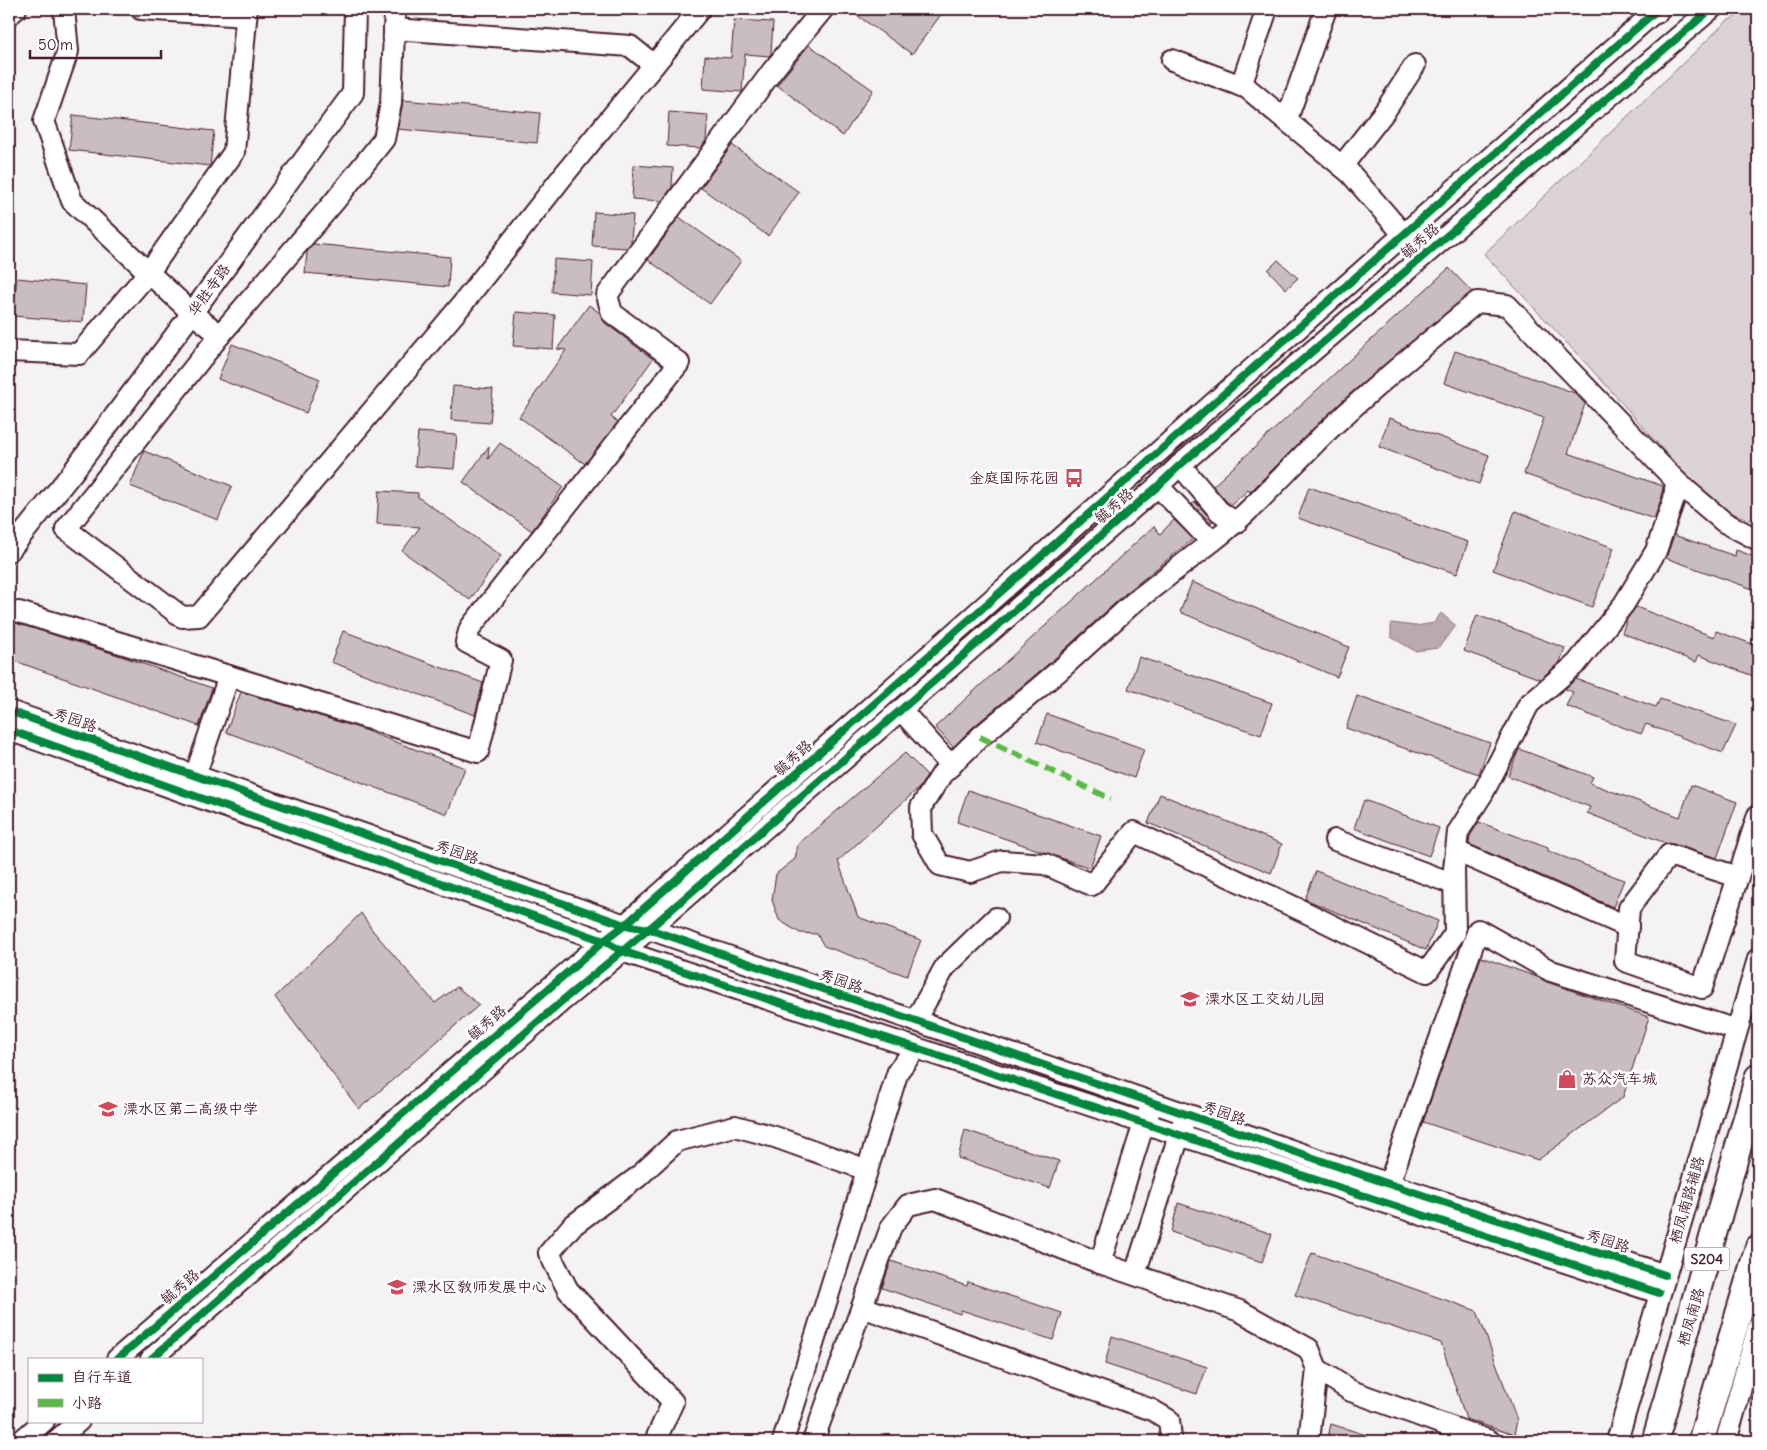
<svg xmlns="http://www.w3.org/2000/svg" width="1767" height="1450" viewBox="0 0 1767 1450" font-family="Delius,'LXGW WenKai TC',sans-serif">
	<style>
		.green { fill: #dbd2d5; stroke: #927880 }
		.water { fill: #baa9ae; stroke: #8d727a }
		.building { fill: #cabdc1; stroke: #4a1f2b }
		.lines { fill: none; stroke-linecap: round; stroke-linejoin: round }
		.minor-casing { stroke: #4a1f2b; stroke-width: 24 }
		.major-casing { stroke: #4a1f2b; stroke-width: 29 }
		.minor { stroke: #fff; stroke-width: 20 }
		.major { stroke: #fff; stroke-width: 25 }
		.quiet { stroke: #58b947; stroke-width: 6; stroke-dasharray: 12 6; stroke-linecap: butt }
		.cycleway-casing { stroke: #fff; stroke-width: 11 }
		.cycleway { stroke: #00873e; stroke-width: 8 }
		.labels { text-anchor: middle; stroke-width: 5; stroke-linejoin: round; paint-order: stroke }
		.shield { fill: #fff; stroke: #80626b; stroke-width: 1 }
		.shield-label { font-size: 14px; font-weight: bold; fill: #4a1f2b }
		.street-label { font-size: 15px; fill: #4a1f2b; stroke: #fff }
		.poi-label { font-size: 15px; fill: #4a1f2b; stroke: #fff; text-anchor: start }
	</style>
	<rect width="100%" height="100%" fill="#f4f2f2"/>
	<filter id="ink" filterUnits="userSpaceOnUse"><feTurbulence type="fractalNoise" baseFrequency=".02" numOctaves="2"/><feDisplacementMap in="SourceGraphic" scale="10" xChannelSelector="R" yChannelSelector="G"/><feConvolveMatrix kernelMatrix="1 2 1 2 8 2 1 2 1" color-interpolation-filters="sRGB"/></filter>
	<g filter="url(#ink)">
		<polygon class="green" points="1751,9 1758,9 1758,523 1712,505 1605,384 1484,254 1727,21"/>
		<polygon class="water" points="1441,613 1456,626 1438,648 1415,651 1391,637 1391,623 1416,626 1434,623"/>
		<g class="building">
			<polygon points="848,9 945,9 912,54"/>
			<polygon points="734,20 773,22 771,54 769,56 745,54 742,92 703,89 705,56 731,58"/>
			<polygon points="809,45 873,90 843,136 777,85"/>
			<polygon points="403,100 540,113 537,143 398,129"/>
			<polygon points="669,112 708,115 706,140 701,148 667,146"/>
			<polygon points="73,115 214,131 210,166 69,150"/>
			<polygon points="732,145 799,192 768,236 701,188"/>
			<polygon points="634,165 673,168 672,187 662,201 632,199"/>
			<polygon points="594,212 633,215 631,242 627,248 592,246"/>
			<polygon points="679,217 741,261 710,304 648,260"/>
			<polygon points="314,244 450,257 448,287 305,273 307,252"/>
			<polygon points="554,259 593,262 591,295 552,292"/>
			<polygon points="1278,260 1298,278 1286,289 1268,270"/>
			<polygon points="1449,268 1472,292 1351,393 1313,429 1250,492 1248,490 1231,505 1227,502 1213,486"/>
			<polygon points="17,278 86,285 83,322 13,316"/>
			<polygon points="589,305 600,313 605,323 653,359 611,417 618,422 585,464 519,417 566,350 557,349"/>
			<polygon points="516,312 555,315 553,349 513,346"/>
			<polygon points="232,344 320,379 306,413 218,379"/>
			<polygon points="1455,351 1575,393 1585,404 1568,453 1663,486 1662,496 1654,519 1524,474 1544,418 1444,383"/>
			<polygon points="453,386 493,389 490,423 451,420"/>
			<polygon points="1389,418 1489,455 1479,484 1379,447"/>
			<polygon points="418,432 457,435 454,469 415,466"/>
			<polygon points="500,443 563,487 532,531 463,482 489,446 488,459"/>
			<polygon points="144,451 232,486 218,520 130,486"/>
			<polygon points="1309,487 1468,542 1457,574 1298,518"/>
			<polygon points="379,491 418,493 418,497 501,556 470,600 402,551 420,527 377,524"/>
			<polygon points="1195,502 1213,521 1211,523 1192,504"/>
			<polygon points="1515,511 1614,548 1592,607 1493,570"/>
			<polygon points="1174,520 1193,539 1125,594 1053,660 972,728 953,747 935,727 1154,526 1160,534"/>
			<polygon points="1674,535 1735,556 1736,550 1758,558 1758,591 1666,558"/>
			<polygon points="1192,582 1349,647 1337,677 1180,612"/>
			<polygon points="1636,607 1714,637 1716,631 1758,646 1758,678 1699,655 1696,662 1622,633 1627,619"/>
			<polygon points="1477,615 1565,648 1560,662 1540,679 1464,651"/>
			<polygon points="9,617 16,623 121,656 212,688 199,726 9,659"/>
			<polygon points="343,631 483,683 475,715 331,662"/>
			<polygon points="1139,657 1272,703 1261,735 1128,689"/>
			<polygon points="1576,679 1656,707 1660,699 1736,725 1723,753 1646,724 1641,734 1566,706 1573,692 1565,689"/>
			<polygon points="241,692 356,727 465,768 447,814 226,732"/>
			<polygon points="1357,696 1490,743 1479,774 1346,728"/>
			<polygon points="1047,714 1144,749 1134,778 1037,742"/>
			<polygon points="1519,749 1593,777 1590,783 1680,817 1691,785 1737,802 1717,858 1673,844 1668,844 1587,813 1590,807 1508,776"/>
			<polygon points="905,753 927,775 920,787 838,861 858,917 921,940 907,976 824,946 817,934 800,933 779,920 772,900 776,874 795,859 798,844"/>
			<polygon points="968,790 1101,836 1090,868 957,822"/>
			<polygon points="1160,794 1282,844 1271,873 1148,823"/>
			<polygon points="1364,800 1439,828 1429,856 1354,828"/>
			<polygon points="1479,822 1548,848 1548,851 1624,880 1613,907 1469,844 1470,836"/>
			<polygon points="1316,871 1438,921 1426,950 1305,899"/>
			<polygon points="361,913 373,931 435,1003 457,987 479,1005 359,1109 275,997"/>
			<polygon points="1481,957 1537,977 1547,982 1649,1017 1623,1097 1538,1160 1423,1122"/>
			<polygon points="965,1130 1059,1161 1050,1188 958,1158"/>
			<polygon points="1178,1203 1272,1234 1262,1262 1171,1232"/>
			<polygon points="1312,1253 1477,1311 1517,1420 1514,1435 1466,1419 1441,1343 1295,1295"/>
			<polygon points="891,1261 967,1286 968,1282 1062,1313 1053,1340 961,1310 960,1314 882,1288"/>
			<polygon points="1112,1336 1207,1367 1197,1394 1105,1364"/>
			<polygon points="1331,1424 1376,1438 1376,1441 1327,1441"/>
		</g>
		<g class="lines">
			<g class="minor-casing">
				<g id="minor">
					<polyline points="64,9 68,51 44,121 72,201 192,313 220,335"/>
					<polyline points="141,9 246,16"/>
					<polyline points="395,9 391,103 384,139 334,202 220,335 66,529 182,617 199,616 460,307 567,171 700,9"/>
					<polyline points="9,15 16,9"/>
					<polyline points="394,29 630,46 654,65"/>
					<polyline points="1172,60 1247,88 1350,173 1403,234"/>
					<polyline points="1241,86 1267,9"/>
					<polyline points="1287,119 1326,9"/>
					<polyline points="1342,166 1385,111 1415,65"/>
					<polyline points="9,351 79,354 149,272 234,152 247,9"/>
					<polyline points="1180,465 1219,511 1236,523"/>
					<polyline points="1676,481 1724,522 1758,540"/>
					<path d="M1158,486L1202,532L1214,540L1133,603L1061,669L980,737L942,774L921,807L922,834L940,865L970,872L1002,861L1045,864L1092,885L1134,832L1307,913L1427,972L1455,933L1454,869L1458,832L1483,793L1529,704L1577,663L1624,604L1656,551L1674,499L1676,481L1507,305L1477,302C1424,346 1371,389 1321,437C1286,472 1253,510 1214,540"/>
					<polyline points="9,551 72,473 192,313 353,93 355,9"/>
					<polyline points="19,612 478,752 501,660 466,642 470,628 679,363 612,313 607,295 773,70 823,9"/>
					<polyline points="901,710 951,766"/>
					<polyline points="9,711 625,925 649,929 1389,1184 1665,1275"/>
					<polyline points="9,730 604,941 622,951 1659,1293"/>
					<polyline points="189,787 195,776 229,676"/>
					<polyline points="1335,840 1454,884"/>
					<polyline points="1456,851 1628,927"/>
					<polyline points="1738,877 1669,855 1629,908 1625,961 1702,988 1758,815"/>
					<polyline points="915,1021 945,967 996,918"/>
					<polyline points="1389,1184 1478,930 1551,971 1737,1030"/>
					<polyline points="1100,1263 1144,1123 1150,1110"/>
					<polyline points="1135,1274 1183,1123"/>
					<polyline points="862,1307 1152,1410 1169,1420 1171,1438 1170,1441"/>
					<polyline points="117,1359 604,941 625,925 1658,9"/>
					<polyline points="151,1359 563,1000 649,929 1158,486 1180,465 1711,9"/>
					<polyline points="1317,1369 1351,1391 1490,1441"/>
					<polyline points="21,1441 44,1421"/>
					<polyline points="56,1441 79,1421"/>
					<polyline points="655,1441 673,1402 568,1290 549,1253 572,1226 638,1177 677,1141 735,1126 775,1137 867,1170"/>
					<polyline points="783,1441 898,1071 916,1048"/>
					<polyline points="813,1441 891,1227 908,1205 935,1199 1100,1263 1240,1311 1309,1349 1317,1369 1309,1441"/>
					<polyline points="1617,1441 1758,959"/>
					<polyline points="1726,1441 1758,1328"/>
				</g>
			</g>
			<g class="major-casing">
				<g id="major">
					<polyline points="1655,11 1656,9"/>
					<polyline points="1655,1441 1758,1077"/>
					<polyline points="1701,1441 1758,1248"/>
				</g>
			</g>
			<use href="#minor" class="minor"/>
			<use href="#major" class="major"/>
			<polyline class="quiet" points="980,737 1111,799"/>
			<g class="cycleway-casing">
				<g id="cycleway">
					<polyline points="9,711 625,925 649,929 1389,1184 1665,1275"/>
					<polyline points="9,730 604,941 622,951 1659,1293"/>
					<polyline points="117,1359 604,941 625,925 1658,9"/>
					<polyline points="151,1359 563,1000 649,929 1158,486 1180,465 1711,9"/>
				</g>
			</g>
			<use href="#cycleway" class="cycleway"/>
		</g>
	</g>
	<defs>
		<g id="bus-bare" transform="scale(1.5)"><path d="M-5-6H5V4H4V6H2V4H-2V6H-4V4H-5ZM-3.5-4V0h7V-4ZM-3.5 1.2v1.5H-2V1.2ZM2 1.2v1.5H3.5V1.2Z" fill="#d1495b" stroke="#fff" stroke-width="2.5" paint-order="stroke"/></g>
		<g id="school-bare" transform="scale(1.5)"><path d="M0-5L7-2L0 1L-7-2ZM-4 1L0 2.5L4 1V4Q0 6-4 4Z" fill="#d1495b" stroke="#fff" stroke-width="2.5" paint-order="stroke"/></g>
		<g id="shop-bare" transform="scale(1.5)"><path d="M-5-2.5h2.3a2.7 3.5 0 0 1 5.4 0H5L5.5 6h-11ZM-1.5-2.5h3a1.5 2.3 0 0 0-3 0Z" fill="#d1495b" stroke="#fff" stroke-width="2.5" paint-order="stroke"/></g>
		<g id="university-bare" transform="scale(1.5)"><path d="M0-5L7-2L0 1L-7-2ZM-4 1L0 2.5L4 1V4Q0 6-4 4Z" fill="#d1495b" stroke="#fff" stroke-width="2.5" paint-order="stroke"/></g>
	</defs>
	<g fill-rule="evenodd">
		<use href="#bus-bare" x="1074" y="478"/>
		<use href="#school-bare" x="1190" y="999"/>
		<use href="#shop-bare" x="1567" y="1079"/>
		<use href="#school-bare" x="108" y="1109"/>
		<use href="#university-bare" x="397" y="1287"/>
	</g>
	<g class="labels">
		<rect class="shield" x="1684.5" y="1247.5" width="45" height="23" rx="4"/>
		<g class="shield-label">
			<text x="1707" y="1264">S204</text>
		</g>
		<g class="street-label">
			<text transform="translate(1420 241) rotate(-41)" y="5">毓秀路</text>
			<text transform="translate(209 290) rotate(-54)" y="5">华胜寺路</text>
			<text transform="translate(1114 506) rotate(-41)" y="5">毓秀路</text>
			<text transform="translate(75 720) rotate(19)" y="5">秀园路</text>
			<text transform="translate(793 758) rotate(-42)" y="5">毓秀路</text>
			<text transform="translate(457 852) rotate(19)" y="5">秀园路</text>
			<text transform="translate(841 981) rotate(19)" y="5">秀园路</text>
			<text transform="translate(487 1023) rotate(-41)" y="5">毓秀路</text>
			<text transform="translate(1224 1113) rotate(19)" y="5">秀园路</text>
			<text transform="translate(1687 1200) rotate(-74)" y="5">栖凤南路辅路</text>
			<text transform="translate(1608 1241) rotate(18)" y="5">秀园路</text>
			<text transform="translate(180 1287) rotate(-41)" y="5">毓秀路</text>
			<text transform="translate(1691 1317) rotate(-74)" y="5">栖凤南路</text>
		</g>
		<g class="poi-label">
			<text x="1059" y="483" text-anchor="end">金庭国际花园</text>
			<text x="1205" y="1004">溧水区工交幼儿园</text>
			<text x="1582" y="1084">苏众汽车城</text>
			<text x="123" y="1114">溧水区第二高级中学</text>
			<text x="412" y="1292">溧水区教师发展中心</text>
		</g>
	</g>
	<rect width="1767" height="1450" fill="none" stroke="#fff" stroke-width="30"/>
	<rect x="15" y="15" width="1737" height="1420" fill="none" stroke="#4a1f2b" stroke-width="2" filter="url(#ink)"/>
	<rect x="28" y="1358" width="175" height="65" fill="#ffffff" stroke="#b7a5aa"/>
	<rect x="38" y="1374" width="25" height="8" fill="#00873e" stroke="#b7a5aa"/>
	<text x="72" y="1382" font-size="15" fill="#4a1f2b">自行车道</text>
	<rect x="38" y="1399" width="25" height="8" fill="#58b947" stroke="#b7a5aa"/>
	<text x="72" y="1408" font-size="15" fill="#4a1f2b">小路</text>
	<path d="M30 50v8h131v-8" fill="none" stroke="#4a1f2b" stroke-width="2.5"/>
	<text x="38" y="50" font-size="15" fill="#4a1f2b" stroke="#ffffff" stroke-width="4" paint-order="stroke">50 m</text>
</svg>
